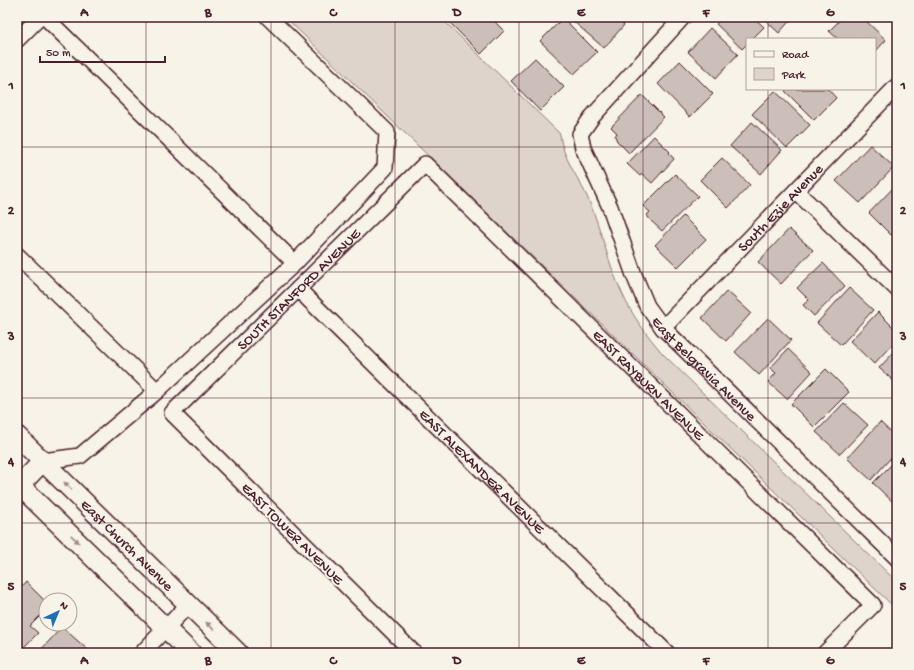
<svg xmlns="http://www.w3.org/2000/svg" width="914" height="670" viewBox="0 0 914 670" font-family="'Gochi Hand',sans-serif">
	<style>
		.green { fill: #ded4cc; stroke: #947a7c }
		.building { fill: #ccbfb9; stroke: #4a1f2b }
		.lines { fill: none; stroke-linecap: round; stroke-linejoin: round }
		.minor-casing { stroke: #4a1f2b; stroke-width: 18 }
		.tertiary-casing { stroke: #4a1f2b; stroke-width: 22 }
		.minor { stroke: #f7f3e8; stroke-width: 15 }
		.tertiary { stroke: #f7f3e8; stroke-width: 19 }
		.oneway { fill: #a0898a }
		.grid { fill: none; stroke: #4a1f2b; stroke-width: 1; stroke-opacity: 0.55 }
		.labels { text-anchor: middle; stroke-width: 4; stroke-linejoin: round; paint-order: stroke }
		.street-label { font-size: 15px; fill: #4a1f2b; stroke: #f7f3e8 }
		.neatline { fill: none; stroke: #4a1f2b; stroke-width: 1.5 }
		.grid-label { font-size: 13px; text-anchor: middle; font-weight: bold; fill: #4a1f2b }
	</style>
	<rect width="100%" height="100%" fill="#f7f3e8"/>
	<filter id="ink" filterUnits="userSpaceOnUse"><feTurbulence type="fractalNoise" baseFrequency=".025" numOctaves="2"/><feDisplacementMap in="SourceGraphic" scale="8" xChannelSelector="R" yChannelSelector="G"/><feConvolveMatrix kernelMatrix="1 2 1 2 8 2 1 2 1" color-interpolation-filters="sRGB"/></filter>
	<g filter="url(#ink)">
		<path class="green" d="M285,17H440L560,134C562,158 580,179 589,201C602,231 608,264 622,293C632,316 647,335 663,354L897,582V610Z"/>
		<g class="building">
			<polygon points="453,17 490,17 504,31 481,54 449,22"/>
			<polygon points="577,17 615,17 624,25 604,48 573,21"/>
			<polygon points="723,17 727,20 730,17 753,17 764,27 752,39 747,39 747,44 742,49 716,24"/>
			<polygon points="762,17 793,17 779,33"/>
			<polygon points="843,17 862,17 886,40 875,52 875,39 838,39 829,31"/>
			<polygon points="563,18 597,52 574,74 540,41"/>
			<polygon points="710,28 738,54 716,78 688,52"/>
			<polygon points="535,58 564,87 540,111 511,81"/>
			<polygon points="680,61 713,94 690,117 658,84"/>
			<polygon points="787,89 828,89 836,98 814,120 785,91"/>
			<polygon points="775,91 810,125 787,148 752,114"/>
			<polygon points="642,95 664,117 629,153 617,141 615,136 617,133 611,127"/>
			<polygon points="897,115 897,125 892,120"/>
			<polygon points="752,122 782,150 761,174 730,146"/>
			<polygon points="654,136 670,152 669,153 674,159 652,183 642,174 640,176 627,164"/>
			<polygon points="870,145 894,167 860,203 836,181"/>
			<polygon points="722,158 750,185 728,208 700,180"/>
			<polygon points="675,174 698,196 662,231 650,220 647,215 650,212 643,206"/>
			<polygon points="897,184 897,230 891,235 869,213"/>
			<polygon points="683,216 706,239 678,267 655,245"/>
			<polygon points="789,229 813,250 781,284 758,262"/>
			<polygon points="823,263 845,286 814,316 803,305 809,300 797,288"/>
			<polygon points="849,288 873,310 841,345 817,323"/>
			<polygon points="727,291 751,313 726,341 702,318"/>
			<polygon points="878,312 897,331 897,339 874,364 850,341"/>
			<polygon points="768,318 791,340 759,375 735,352"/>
			<polygon points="788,349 812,372 787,399 768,382 776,373 770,368"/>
			<polygon points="897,349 897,384 879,368"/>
			<polygon points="826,369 849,392 814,427 791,404"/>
			<polygon points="844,403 868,425 840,454 816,432"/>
			<polygon points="880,422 897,438 897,451 871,480 847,458"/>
			<polygon points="897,459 897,504 896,505 873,483"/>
			<polygon points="26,582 46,602 46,610 30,626 38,633 24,647 17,641 17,592"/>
			<polygon points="62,627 87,649 83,653 38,653"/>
		</g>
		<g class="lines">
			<g class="minor-casing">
				<g id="minor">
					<polyline points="45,17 295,263"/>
					<path id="s1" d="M683,17L592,117L580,134L583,148L610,207L634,275L647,306L663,328L897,558"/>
					<polyline points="17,40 40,17"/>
					<polyline points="797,192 897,289"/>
					<polyline points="17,255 157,391"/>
					<path id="s2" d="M298,289L667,653"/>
					<path id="s3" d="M663,328L897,86"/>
					<polyline points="43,461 80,456 157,391 295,263 385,168 387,132 268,17"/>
					<polyline points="142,653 188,605"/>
					<path id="s4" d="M414,653L172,413L425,164L873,605L825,653"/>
				</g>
			</g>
			<g class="tertiary-casing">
				<g id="tertiary">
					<path id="s5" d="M17,436L238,653"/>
					<polyline points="17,483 191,653"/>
					<polyline points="20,485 43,461"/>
				</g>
			</g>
			<use href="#minor" class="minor"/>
			<use href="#tertiary" class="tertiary"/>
		</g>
		<defs><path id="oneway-solid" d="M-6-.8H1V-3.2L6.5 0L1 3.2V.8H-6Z"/></defs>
		<g class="oneway">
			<use href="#oneway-solid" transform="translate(68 486) rotate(-135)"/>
			<use href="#oneway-solid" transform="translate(75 539) rotate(44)"/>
			<use href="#oneway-solid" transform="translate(210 626) rotate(-136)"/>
		</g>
	</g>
	<path class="grid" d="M146,17V653M271,17V653M395,17V653M519,17V653M643,17V653M768,17V39M768,89V653M17,147H897M17,272H897M17,398H897M17,523H897"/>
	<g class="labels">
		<g class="street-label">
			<text dy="5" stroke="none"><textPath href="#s3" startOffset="168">South Ezie Avenue</textPath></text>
			<text dy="5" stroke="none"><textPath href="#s4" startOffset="518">SOUTH STANFORD AVENUE</textPath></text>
			<text dy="5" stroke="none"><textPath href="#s1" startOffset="426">East Belgravia Avenue</textPath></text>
			<text dy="5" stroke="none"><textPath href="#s4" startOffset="1010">EAST RAYBURN AVENUE</textPath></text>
			<text dy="5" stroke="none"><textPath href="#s2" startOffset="259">EAST ALEXANDER AVENUE</textPath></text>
			<text transform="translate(293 533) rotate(45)" y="5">EAST TOWER AVENUE</text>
			<text dy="5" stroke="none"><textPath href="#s5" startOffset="155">East Church Avenue</textPath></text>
		</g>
	</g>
	<rect width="914" height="670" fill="none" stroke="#f7f3e8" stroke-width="44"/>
	<rect x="746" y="38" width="130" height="52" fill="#f7f3e8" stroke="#b29e9c"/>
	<rect x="754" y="51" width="20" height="6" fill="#f7f3e8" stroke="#b29e9c"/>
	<text x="782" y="58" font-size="12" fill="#4a1f2b">Road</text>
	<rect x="754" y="68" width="20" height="12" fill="#ded4cc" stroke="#b29e9c"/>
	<text x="782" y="78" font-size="12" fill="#4a1f2b">Park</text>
	<g transform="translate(58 612) rotate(44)"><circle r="19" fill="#f7f3e8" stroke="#b29e9c"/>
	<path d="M0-3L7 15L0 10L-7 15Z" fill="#1f6fb2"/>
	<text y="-6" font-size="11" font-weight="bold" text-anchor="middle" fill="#4a1f2b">N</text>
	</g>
	<path d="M40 56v6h125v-6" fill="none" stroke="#4a1f2b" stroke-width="2"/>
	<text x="46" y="56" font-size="12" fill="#4a1f2b" stroke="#f7f3e8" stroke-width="3" paint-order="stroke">50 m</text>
	<rect x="22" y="22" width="870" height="626" class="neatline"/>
	<g class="grid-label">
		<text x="84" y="16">A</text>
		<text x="208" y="16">B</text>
		<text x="333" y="16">C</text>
		<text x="457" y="16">D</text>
		<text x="581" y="16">E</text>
		<text x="706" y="16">F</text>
		<text x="830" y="16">G</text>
		<text x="11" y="89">1</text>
		<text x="903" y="89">1</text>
		<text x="11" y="214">2</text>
		<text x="903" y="214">2</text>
		<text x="11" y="340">3</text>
		<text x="903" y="340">3</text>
		<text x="11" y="465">4</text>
		<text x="903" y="465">4</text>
		<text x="11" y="590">5</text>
		<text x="903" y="590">5</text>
		<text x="84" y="664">A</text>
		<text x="208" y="664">B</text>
		<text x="333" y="664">C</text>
		<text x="457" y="664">D</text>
		<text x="581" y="664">E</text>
		<text x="706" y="664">F</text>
		<text x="830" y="664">G</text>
	</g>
</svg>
